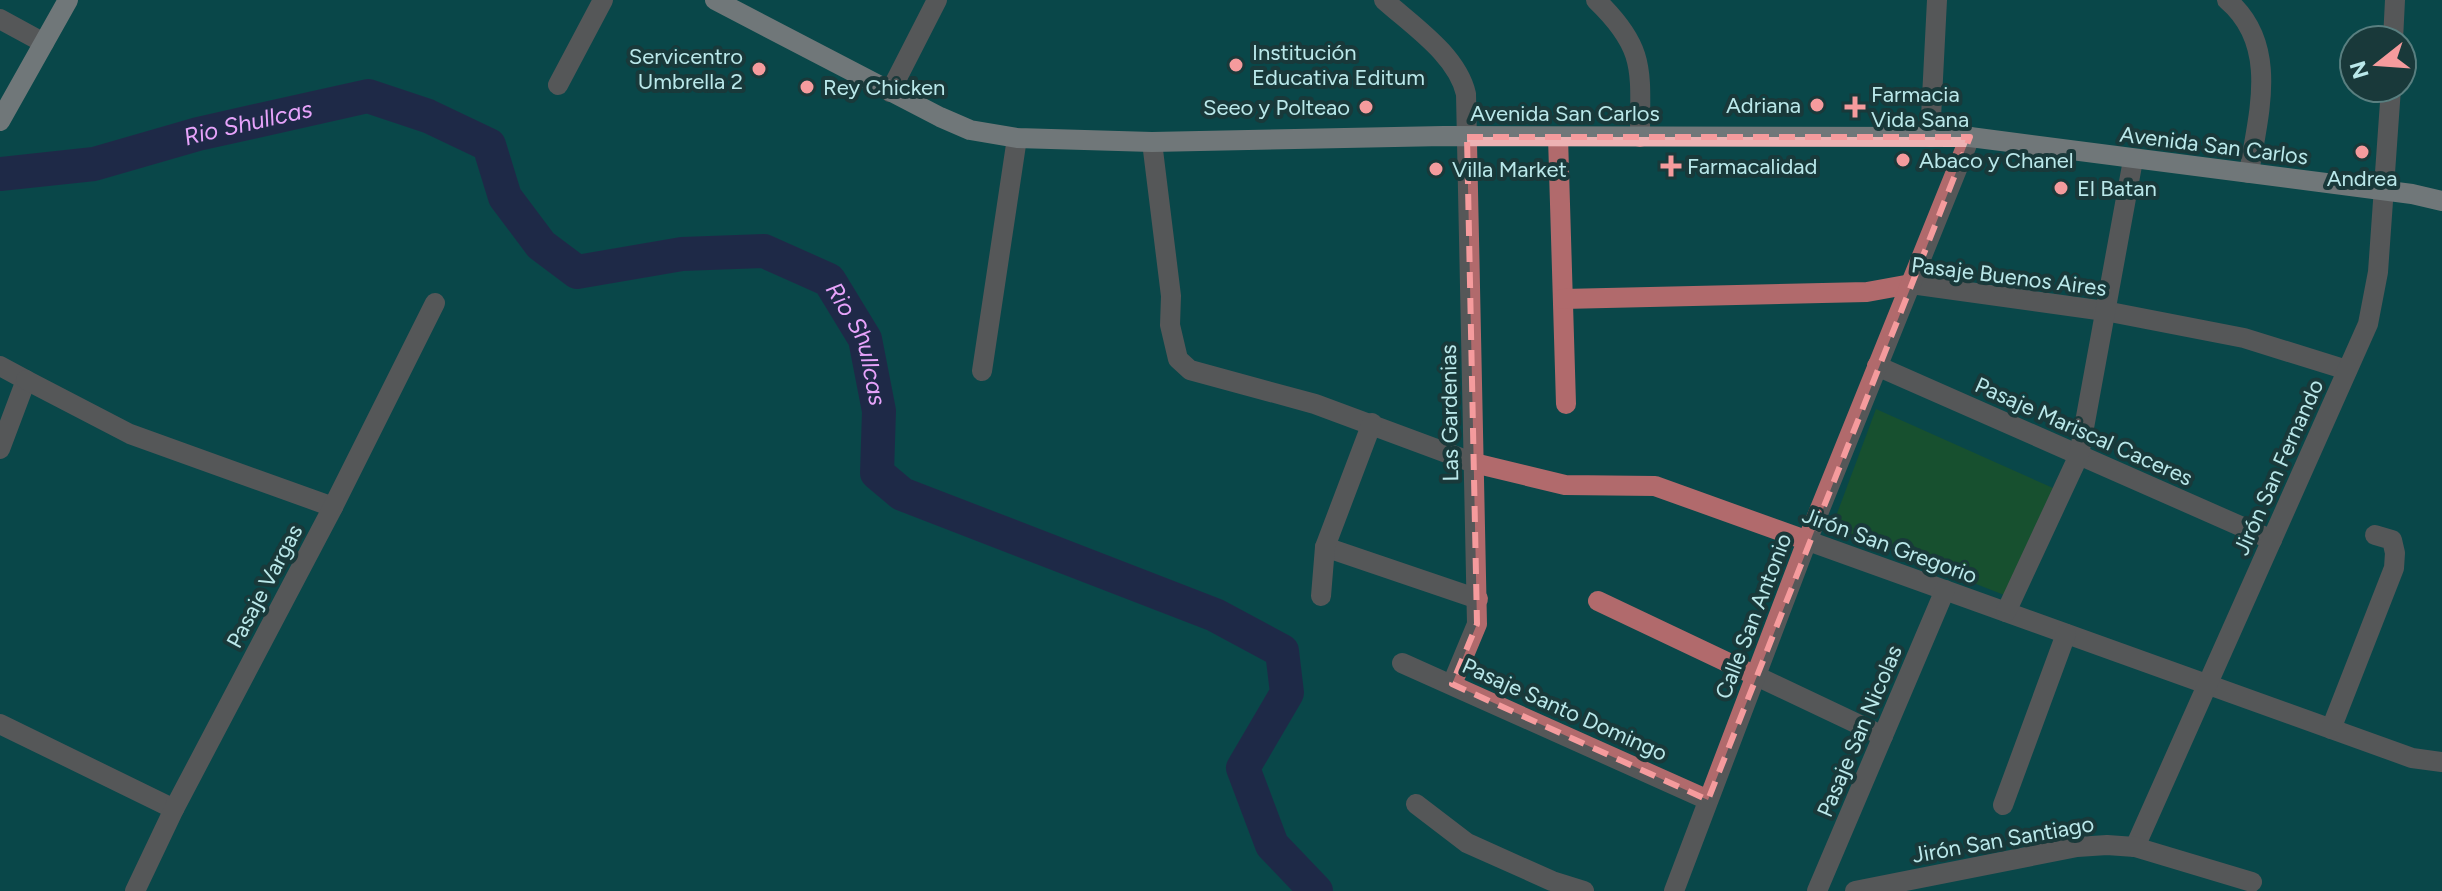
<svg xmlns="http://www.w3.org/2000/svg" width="2442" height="891" viewBox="0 0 2442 891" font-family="Figtree,sans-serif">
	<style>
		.green { fill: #285b11 }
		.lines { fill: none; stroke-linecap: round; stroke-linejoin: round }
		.river { stroke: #390646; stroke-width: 34 }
		.minor { stroke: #b16a6c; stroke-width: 20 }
		.major { stroke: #edb2b3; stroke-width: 20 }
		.marked { fill: none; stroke: #f59b9d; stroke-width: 6; stroke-dasharray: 16 10; stroke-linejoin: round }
		.poi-dot { fill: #f59b9d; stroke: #19393a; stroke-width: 3 }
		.labels { text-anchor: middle; stroke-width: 8; stroke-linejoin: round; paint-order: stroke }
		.poi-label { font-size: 22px; fill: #bae8ea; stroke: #19393a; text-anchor: start }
		.street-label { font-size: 22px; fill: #bae8ea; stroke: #19393a }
		.water-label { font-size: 24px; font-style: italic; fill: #e6a3fa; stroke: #19393a }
	</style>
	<rect width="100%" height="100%" fill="#0a4749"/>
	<polygon class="green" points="1876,409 2053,488 2004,595 1832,527"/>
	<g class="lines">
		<path class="river" id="s1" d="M0,174L94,164L198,134L368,96L428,116L489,145L505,197L541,245L577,272L682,254L764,251L829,280L865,339L879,411L877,473L902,494L1215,615L1282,651L1287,693L1243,768L1272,845L1316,891"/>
		<g class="minor">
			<path d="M1384,0C1413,26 1457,55 1466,94L1477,624L1452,684"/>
			<path d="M1596,0C1647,49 1640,71 1640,137"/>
			<path d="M2227,0C2280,45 2258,115 2249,173"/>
			<polyline points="0,19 44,43"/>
			<polyline points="2393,40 2395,0"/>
			<polyline points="558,85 603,0"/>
			<polyline points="890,92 937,0"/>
			<polyline points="1558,137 1566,404"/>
			<polyline points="1930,137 1937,0"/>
			<polyline points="1152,142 1171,296 1170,325 1178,359 1190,370 1315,404 1474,463 1565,485 1655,486 2412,758 2442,762"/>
			<polyline points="1563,299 1867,292 1911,284 2105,311 2244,338 2347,370"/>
			<polyline points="0,366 26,380 0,449"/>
			<polyline points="1877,366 2272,540"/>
			<polyline points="982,371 1017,138"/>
			<polyline points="26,380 130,434 333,507"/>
			<polyline points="1325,547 1478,599"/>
			<polyline points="1321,596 1325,547 1372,423"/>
			<polyline points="1598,601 1883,736"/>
			<polyline points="2006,612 2079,455 2133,160"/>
			<polyline points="1402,663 1708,800"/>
			<polyline points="0,724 174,809"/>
			<polyline points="2331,729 2394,568 2395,553 2392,540 2375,535"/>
			<polyline points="1416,804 1467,843 1552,881 1584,891"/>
			<polyline points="2003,805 2066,634"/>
			<polyline points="2135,847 2368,324 2378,272 2391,88"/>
			<polyline points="135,891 174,809 333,507 435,303"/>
			<polyline points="1674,891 1807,541 1970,137"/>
			<polyline points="1817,891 1945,590"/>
			<polyline points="1855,891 2077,847 2107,845 2135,847 2252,882"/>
		</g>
		<g class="major">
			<polyline points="715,0 940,117 970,130 1017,138 1152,142 1444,136 1970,137 2412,194 2442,201"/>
			<polyline points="0,121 68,0"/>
		</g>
	</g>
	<path d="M0 0H2442V891H0ZM1467,137H1970L1708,800L1452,684L1477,624Z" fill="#0a4749" fill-opacity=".55" fill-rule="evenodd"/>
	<path class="marked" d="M1467,137H1970L1708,800L1452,684L1477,624Z"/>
	<g class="poi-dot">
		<circle cx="1236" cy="65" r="8"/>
		<circle cx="759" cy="69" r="8"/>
		<circle cx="807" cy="87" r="8"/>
		<circle cx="1817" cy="105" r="8"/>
		<circle cx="1366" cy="107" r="8"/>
		<path d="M1851 95h8v8h8v8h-8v8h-8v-8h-8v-8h8z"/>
		<circle cx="2362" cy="152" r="8"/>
		<circle cx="1903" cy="160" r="8"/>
		<path d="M1667 154h8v8h8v8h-8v8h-8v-8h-8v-8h8z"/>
		<circle cx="1436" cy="169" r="8"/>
		<circle cx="2061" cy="188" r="8"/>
	</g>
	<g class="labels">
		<g class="poi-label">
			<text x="1252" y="60">Institución<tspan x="1252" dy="25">Educativa Editum</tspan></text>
			<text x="743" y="64" text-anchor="end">Servicentro<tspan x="743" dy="25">Umbrella 2</tspan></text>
			<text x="823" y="95">Rey Chicken</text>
			<text x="1871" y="102">Farmacia<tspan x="1871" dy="25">Vida Sana</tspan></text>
			<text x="1801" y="113" text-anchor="end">Adriana</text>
			<text x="1350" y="115" text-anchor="end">Seeo y Polteao</text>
			<text x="1919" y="168">Abaco y Chanel</text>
			<text x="1687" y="174">Farmacalidad</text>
			<text x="1452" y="177">Villa Market</text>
			<text x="2362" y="186" text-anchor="middle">Andrea</text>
			<text x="2077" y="196">El Batan</text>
		</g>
		<g class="street-label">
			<text x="1565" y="121">Avenida San Carlos</text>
			<text transform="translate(2214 145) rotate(7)" y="8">Avenida San Carlos</text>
			<text transform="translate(2009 276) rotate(7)" y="8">Pasaje Buenos Aires</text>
			<text transform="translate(1449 413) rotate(-91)" y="8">Las Gardenias</text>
			<text transform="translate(2084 431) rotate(24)" y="8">Pasaje Mariscal Caceres</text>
			<text transform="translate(2278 467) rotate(-66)" y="8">Jirón San Fernando</text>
			<text transform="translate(1890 545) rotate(20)" y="8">Jirón San Gregorio</text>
			<text transform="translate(264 586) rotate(-62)" y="8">Pasaje Vargas</text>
			<text transform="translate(1753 616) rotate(-69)" y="8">Calle San Antonio</text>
			<text transform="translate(1565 709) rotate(24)" y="8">Pasaje Santo Domingo</text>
			<text transform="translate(1859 731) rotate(-67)" y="8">Pasaje San Nicolas</text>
			<text transform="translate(2003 839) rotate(-10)" y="8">Jirón San Santiago</text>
		</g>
		<g class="water-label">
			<text dy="8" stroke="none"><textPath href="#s1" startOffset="254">Rio Shullcas</textPath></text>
			<text dy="8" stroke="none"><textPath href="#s1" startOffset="998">Rio Shullcas</textPath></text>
		</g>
	</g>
	<g transform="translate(2378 64) rotate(253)"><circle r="38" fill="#19393a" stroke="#597f80" stroke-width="2"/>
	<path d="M0-6L14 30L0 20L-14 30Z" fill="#f59b9d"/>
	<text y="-12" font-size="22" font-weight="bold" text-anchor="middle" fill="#bae8ea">N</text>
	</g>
</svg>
